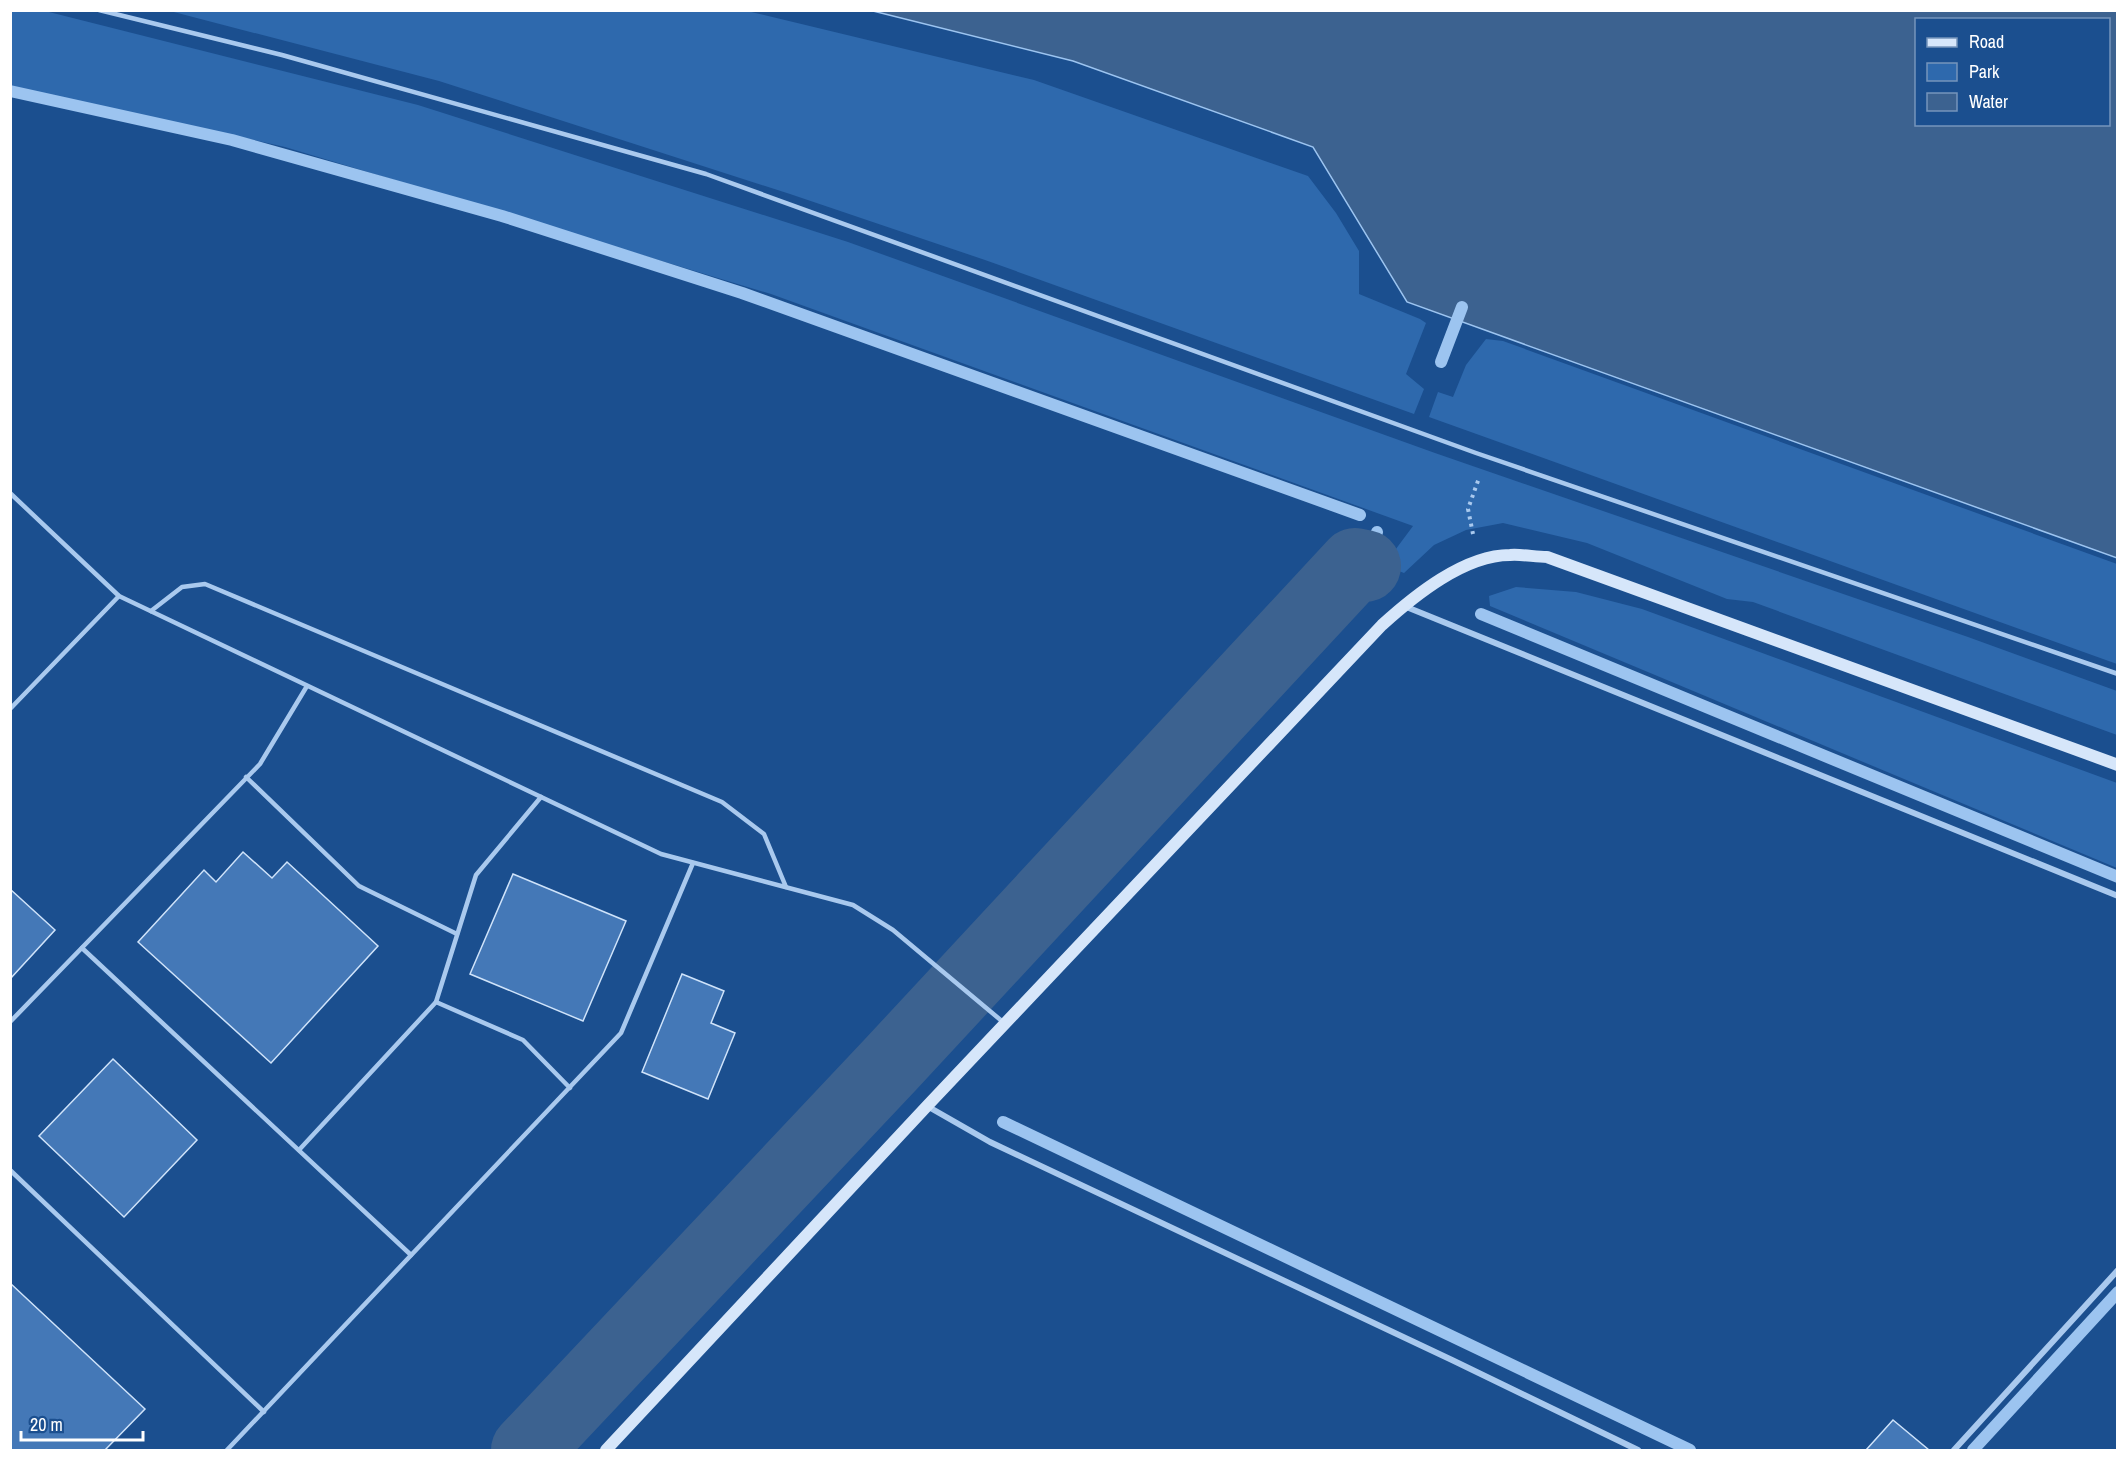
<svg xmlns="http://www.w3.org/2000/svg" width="2128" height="1461" viewBox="0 0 2128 1461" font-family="'Archivo Narrow',sans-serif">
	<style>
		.green { fill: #2e69ad }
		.water { fill: #3c6290; stroke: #9cc4f0; stroke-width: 1.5; fill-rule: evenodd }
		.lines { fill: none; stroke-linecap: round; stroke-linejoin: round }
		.stream { stroke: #9cc4f0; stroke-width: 12 }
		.river { stroke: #3c6290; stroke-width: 72 }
		.building { fill: #4478b7; stroke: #cfe3fa; stroke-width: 1.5 }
		.path { stroke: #a9c9ee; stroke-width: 4; stroke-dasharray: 3 4.5; stroke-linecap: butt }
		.lane { stroke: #a9c9ee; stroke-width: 4.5 }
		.street { stroke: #a9c9ee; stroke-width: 6 }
		.secondary { stroke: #d6e6fa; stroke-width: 12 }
	</style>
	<rect width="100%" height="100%" fill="#1b4f8f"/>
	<g class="green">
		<polygon points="11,10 45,11 418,105 848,242 1435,453 1968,637 2117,691 2117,735 1753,602 1727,599 1587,543 1503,523 1466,530 1434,545 1404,573 1384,565 1413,526 771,294 285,147 11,86"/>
		<polygon points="170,11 747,11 1034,80 1308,176 1336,213 1359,251 1359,294 1420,319 1426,323 1406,374 1424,389 1414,414 985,260 790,194 439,81"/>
		<polygon points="1486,339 1503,341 2117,564 2117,664 1429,417 1438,392 1453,397 1466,365"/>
		<polygon points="1516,587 1576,592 1642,609 2117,783 2117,868 1490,606 1489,596"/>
	</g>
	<path class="water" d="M873,11H2117V558L1407,302L1313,147L1073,61ZM1916,20H2108V124H1916Z"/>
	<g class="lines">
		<g class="stream">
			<polyline points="10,91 232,140 502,216 742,293 1360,515"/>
			<polyline points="1441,362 1462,307"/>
			<polyline points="1373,568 1365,566 1377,532"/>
			<polyline points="1481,614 2118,877"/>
			<polyline points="890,1065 903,1072"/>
			<polyline points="1003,1122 1690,1450"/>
			<polyline points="1973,1450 2118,1292"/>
		</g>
		<polyline class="river" points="527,1450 890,1065 1355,564 1365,566"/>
	</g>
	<g class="building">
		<polygon points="243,852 272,878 287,862 378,946 271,1063 138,942 204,870 216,882"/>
		<polygon points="513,874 626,921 583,1021 470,974"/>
		<polygon points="10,889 55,930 10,979"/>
		<polygon points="682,974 724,991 711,1023 735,1033 708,1099 642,1072"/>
		<polygon points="113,1059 197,1140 124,1217 39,1136"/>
		<polygon points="10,1283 145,1409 105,1450 10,1450"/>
		<polygon points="1893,1420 1929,1450 1866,1450"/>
	</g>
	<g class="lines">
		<polyline class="path" points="1473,534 1468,509 1479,478"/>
		<g class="lane">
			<polyline points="99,10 282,55 706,174 1476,453 2118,674"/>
			<polyline points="10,493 119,596 661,854 853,905 893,930 1003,1022"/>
			<polyline points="151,611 182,587 205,584 722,802 764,834 786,887"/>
			<polyline points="10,709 119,596"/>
			<polyline points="246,777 359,886 457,934"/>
			<polyline points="82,948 411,1255"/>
			<polyline points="436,1002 523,1040 570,1088"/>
			<polyline points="10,1022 260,764 307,686"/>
			<polyline points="299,1150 436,1002 476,875 541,797"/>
			<polyline points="10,1170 264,1412"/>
			<polyline points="227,1450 621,1033 693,863"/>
		</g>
		<g class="street">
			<polyline points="1404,606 2118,896"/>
			<polyline points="927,1106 990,1142 1452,1360 1638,1450"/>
			<polyline points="1954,1450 2118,1270"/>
		</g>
		<path class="secondary" d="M606,1450L927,1106L1382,625C1414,596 1464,555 1510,555C1522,554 1535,557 1547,557L2118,765"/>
	</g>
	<rect width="2128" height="1461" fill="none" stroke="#ffffff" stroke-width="24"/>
	<rect x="1915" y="18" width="195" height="108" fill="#1b4f8f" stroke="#7695bc" stroke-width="1.5"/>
	<rect x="1927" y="38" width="30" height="9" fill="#d6e6fa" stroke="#7695bc" stroke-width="1.5"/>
	<text x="1969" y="48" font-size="18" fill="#ffffff">Road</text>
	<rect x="1927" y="63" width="30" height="18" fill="#2e69ad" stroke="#7695bc" stroke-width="1.5"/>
	<text x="1969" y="78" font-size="18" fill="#ffffff">Park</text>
	<rect x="1927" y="93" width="30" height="18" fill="#3c6290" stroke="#7695bc" stroke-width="1.5"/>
	<text x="1969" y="108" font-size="18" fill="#ffffff">Water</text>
	<path d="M21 1431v9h122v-9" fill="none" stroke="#ffffff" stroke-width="3"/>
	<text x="30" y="1431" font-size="18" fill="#ffffff" stroke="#1b4f8f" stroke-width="4.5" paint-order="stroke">20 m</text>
</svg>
